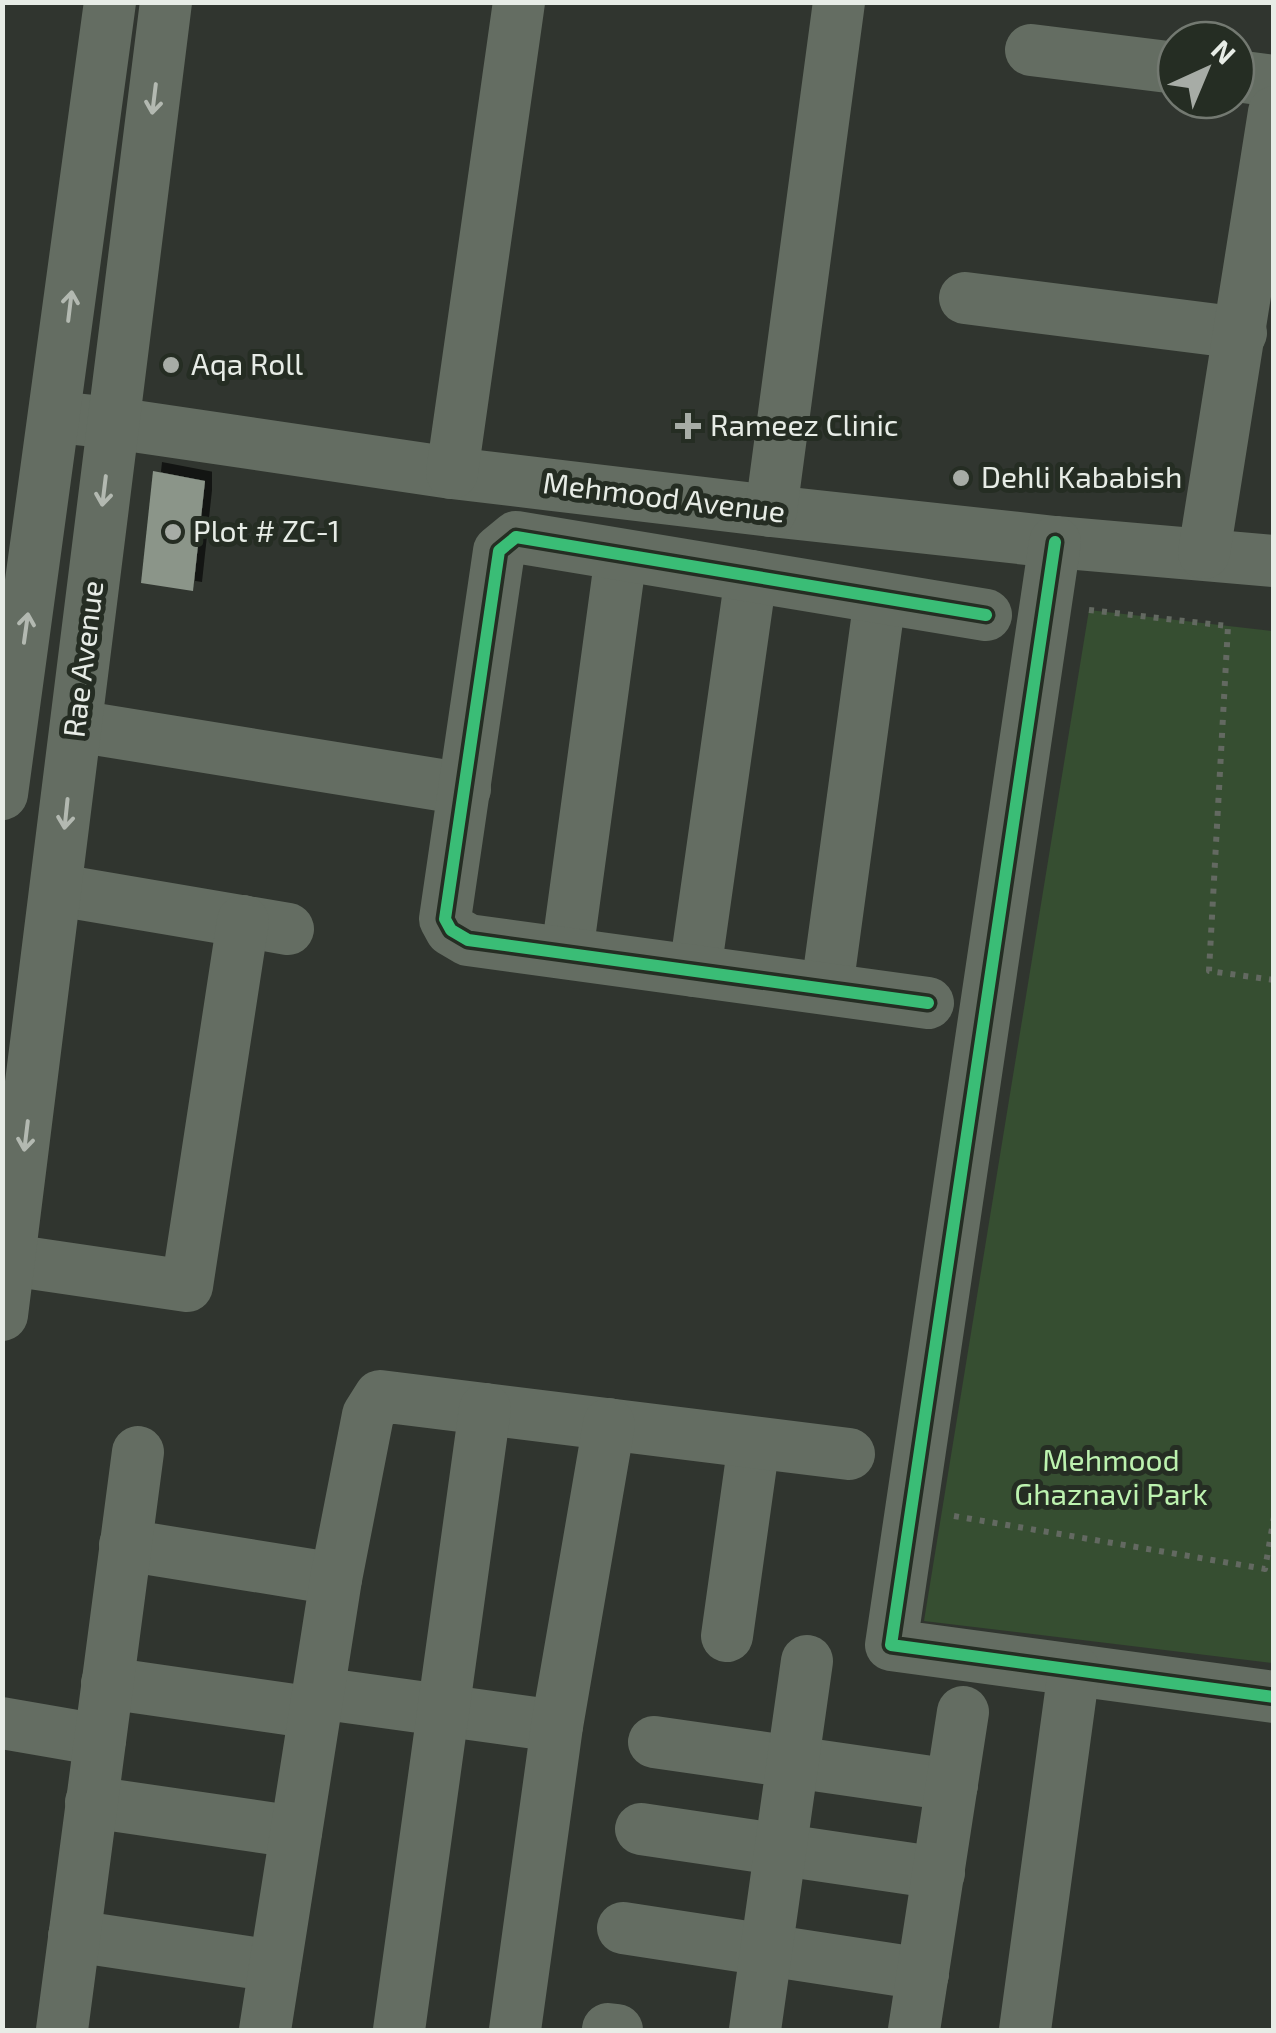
<svg xmlns="http://www.w3.org/2000/svg" width="1276" height="2033" viewBox="0 0 1276 2033" font-family="'Exo 2',sans-serif">
	<style>
		.green { fill: #364e31 }
		.building { fill: #8b9589; filter: url(#shadow) }
		.lines { fill: none; stroke-linecap: round; stroke-linejoin: round }
		.path { stroke: #636961; stroke-width: 6; stroke-dasharray: 5 8; stroke-linecap: butt }
		.minor { stroke: #646d62; stroke-width: 52 }
		.cycleway-casing { stroke: #252d23; stroke-width: 19 }
		.cycleway { stroke: #3abd76; stroke-width: 12 }
		.oneway { stroke: #b3b9b1 }
		.poi-dot { fill: #a7aca6; stroke: #252d23; stroke-width: 4 }
		.labels { text-anchor: middle; stroke-width: 10; stroke-linejoin: round; paint-order: stroke }
		.poi-label { font-size: 30px; fill: #e7ece6; stroke: #252d23; text-anchor: start }
		.street-label { font-size: 30px; fill: #e7ece6; stroke: #252d23 }
		.park-label { font-size: 30px; fill: #bcf2af; stroke: #252d23 }
	</style>
	<defs>
		<filter id="shadow"><feDropShadow dx="9" dy="-9" stdDeviation="0" flood-color="#0009"/></filter>
	</defs>
	<rect width="100%" height="100%" fill="#30352f"/>
	<polygon class="green" points="1089,610 1273,631 1273,1663 924,1621"/>
	<polygon class="building" points="153,471 205,481 193,591 141,583"/>
	<g class="lines">
		<g class="path">
			<polyline points="1089,610 1228,626 1209,971 1274,980"/>
			<polyline points="954,1516 1265,1569 1274,1517"/>
		</g>
		<g class="minor">
			<polyline points="1031,50 1176,68"/>
			<polyline points="1236,76 1274,81"/>
			<polyline points="965,298 1241,333"/>
			<polyline points="56,417 113,423 452,473 771,511 1055,542 1274,561"/>
			<polyline points="452,473 519,2"/>
			<polyline points="771,511 839,2"/>
			<polyline points="1055,542 891,1645 1274,1697"/>
			<polyline points="1204,553 1274,112"/>
			<polyline points="76,726 465,789"/>
			<polyline points="2,794 110,2"/>
			<polyline points="58,890 288,929"/>
			<polyline points="567,953 621,555"/>
			<polyline points="695,971 751,576"/>
			<polyline points="827,988 880,598"/>
			<polyline points="928,1003 468,940 451,930 445,919 499,551 516,537 986,615"/>
			<polyline points="10,1260 187,1286 243,921"/>
			<path d="M2,1315C59,878 111,440 166,2"/>
			<polyline points="125,1545 336,1579"/>
			<polyline points="727,1636 754,1443"/>
			<polyline points="107,1683 315,1713"/>
			<polyline points="318,1693 557,1726"/>
			<polyline points="2,1723 100,1740"/>
			<polyline points="654,1742 952,1785"/>
			<polyline points="91,1802 296,1832"/>
			<polyline points="641,1829 939,1873"/>
			<polyline points="623,1928 923,1974"/>
			<polyline points="74,1936 275,1966"/>
			<polyline points="608,2029 617,2030"/>
			<polyline points="62,2030 138,1452"/>
			<polyline points="265,2030 336,1579 368,1415 380,1396 849,1454"/>
			<polyline points="399,2030 485,1409"/>
			<polyline points="515,2030 557,1726 609,1424"/>
			<polyline points="755,2030 807,1661"/>
			<polyline points="914,2030 963,1712"/>
			<polyline points="1025,2030 1074,1670"/>
		</g>
		<g class="cycleway-casing">
			<g id="cycleway">
				<polyline points="1055,542 891,1645 1274,1697"/>
				<polyline points="928,1003 468,940 451,930 445,919 499,551 516,537 986,615"/>
			</g>
		</g>
		<use href="#cycleway" class="cycleway"/>
	</g>
	<defs><path id="oneway-shaft" d="M-6 0H5M1.5-3L5.5 0L1.5 3" fill="none" stroke-width="1.6" stroke-linecap="round" stroke-linejoin="round" transform="scale(2.5)"/></defs>
	<g class="oneway">
		<use href="#oneway-shaft" transform="translate(154 99) rotate(97)"/>
		<use href="#oneway-shaft" transform="translate(70 306) rotate(-83)"/>
		<use href="#oneway-shaft" transform="translate(104 491) rotate(97)"/>
		<use href="#oneway-shaft" transform="translate(26 628) rotate(-82)"/>
		<use href="#oneway-shaft" transform="translate(66 814) rotate(96)"/>
		<use href="#oneway-shaft" transform="translate(26 1136) rotate(97)"/>
	</g>
	<g class="poi-dot">
		<circle cx="171" cy="365" r="10"/>
		<path d="M683 411h10v10h10v10h-10v10h-10v-10h-10v-10h10z"/>
		<circle cx="961" cy="478" r="10"/>
		<circle cx="173" cy="532" r="10"/>
	</g>
	<g class="labels">
		<g class="poi-label">
			<text x="191" y="375">Aqa Roll</text>
			<text x="710" y="436">Rameez Clinic</text>
			<text x="981" y="488">Dehli Kababish</text>
			<text x="193" y="542">Plot # ZC-1</text>
		</g>
		<g class="street-label">
			<text transform="translate(664 498) rotate(7)" y="10">Mehmood Avenue</text>
			<text transform="translate(84 659) rotate(-83)" y="10">Rae Avenue</text>
		</g>
		<g class="park-label">
			<text x="1111" y="1471">Mehmood<tspan x="1111" dy="34">Ghaznavi Park</tspan></text>
		</g>
	</g>
	<rect width="1276" height="2033" fill="none" stroke="#e7ece6" stroke-width="10"/>
	<g transform="translate(1206 70) rotate(44)"><circle r="48" fill="#252d23" stroke="#737971" stroke-width="2.5"/>
	<path d="M0-8L18 38L0 25L-18 38Z" fill="#a7aca6"/>
	<text y="-15" font-size="28" font-weight="bold" text-anchor="middle" fill="#e7ece6">N</text>
	</g>
</svg>
